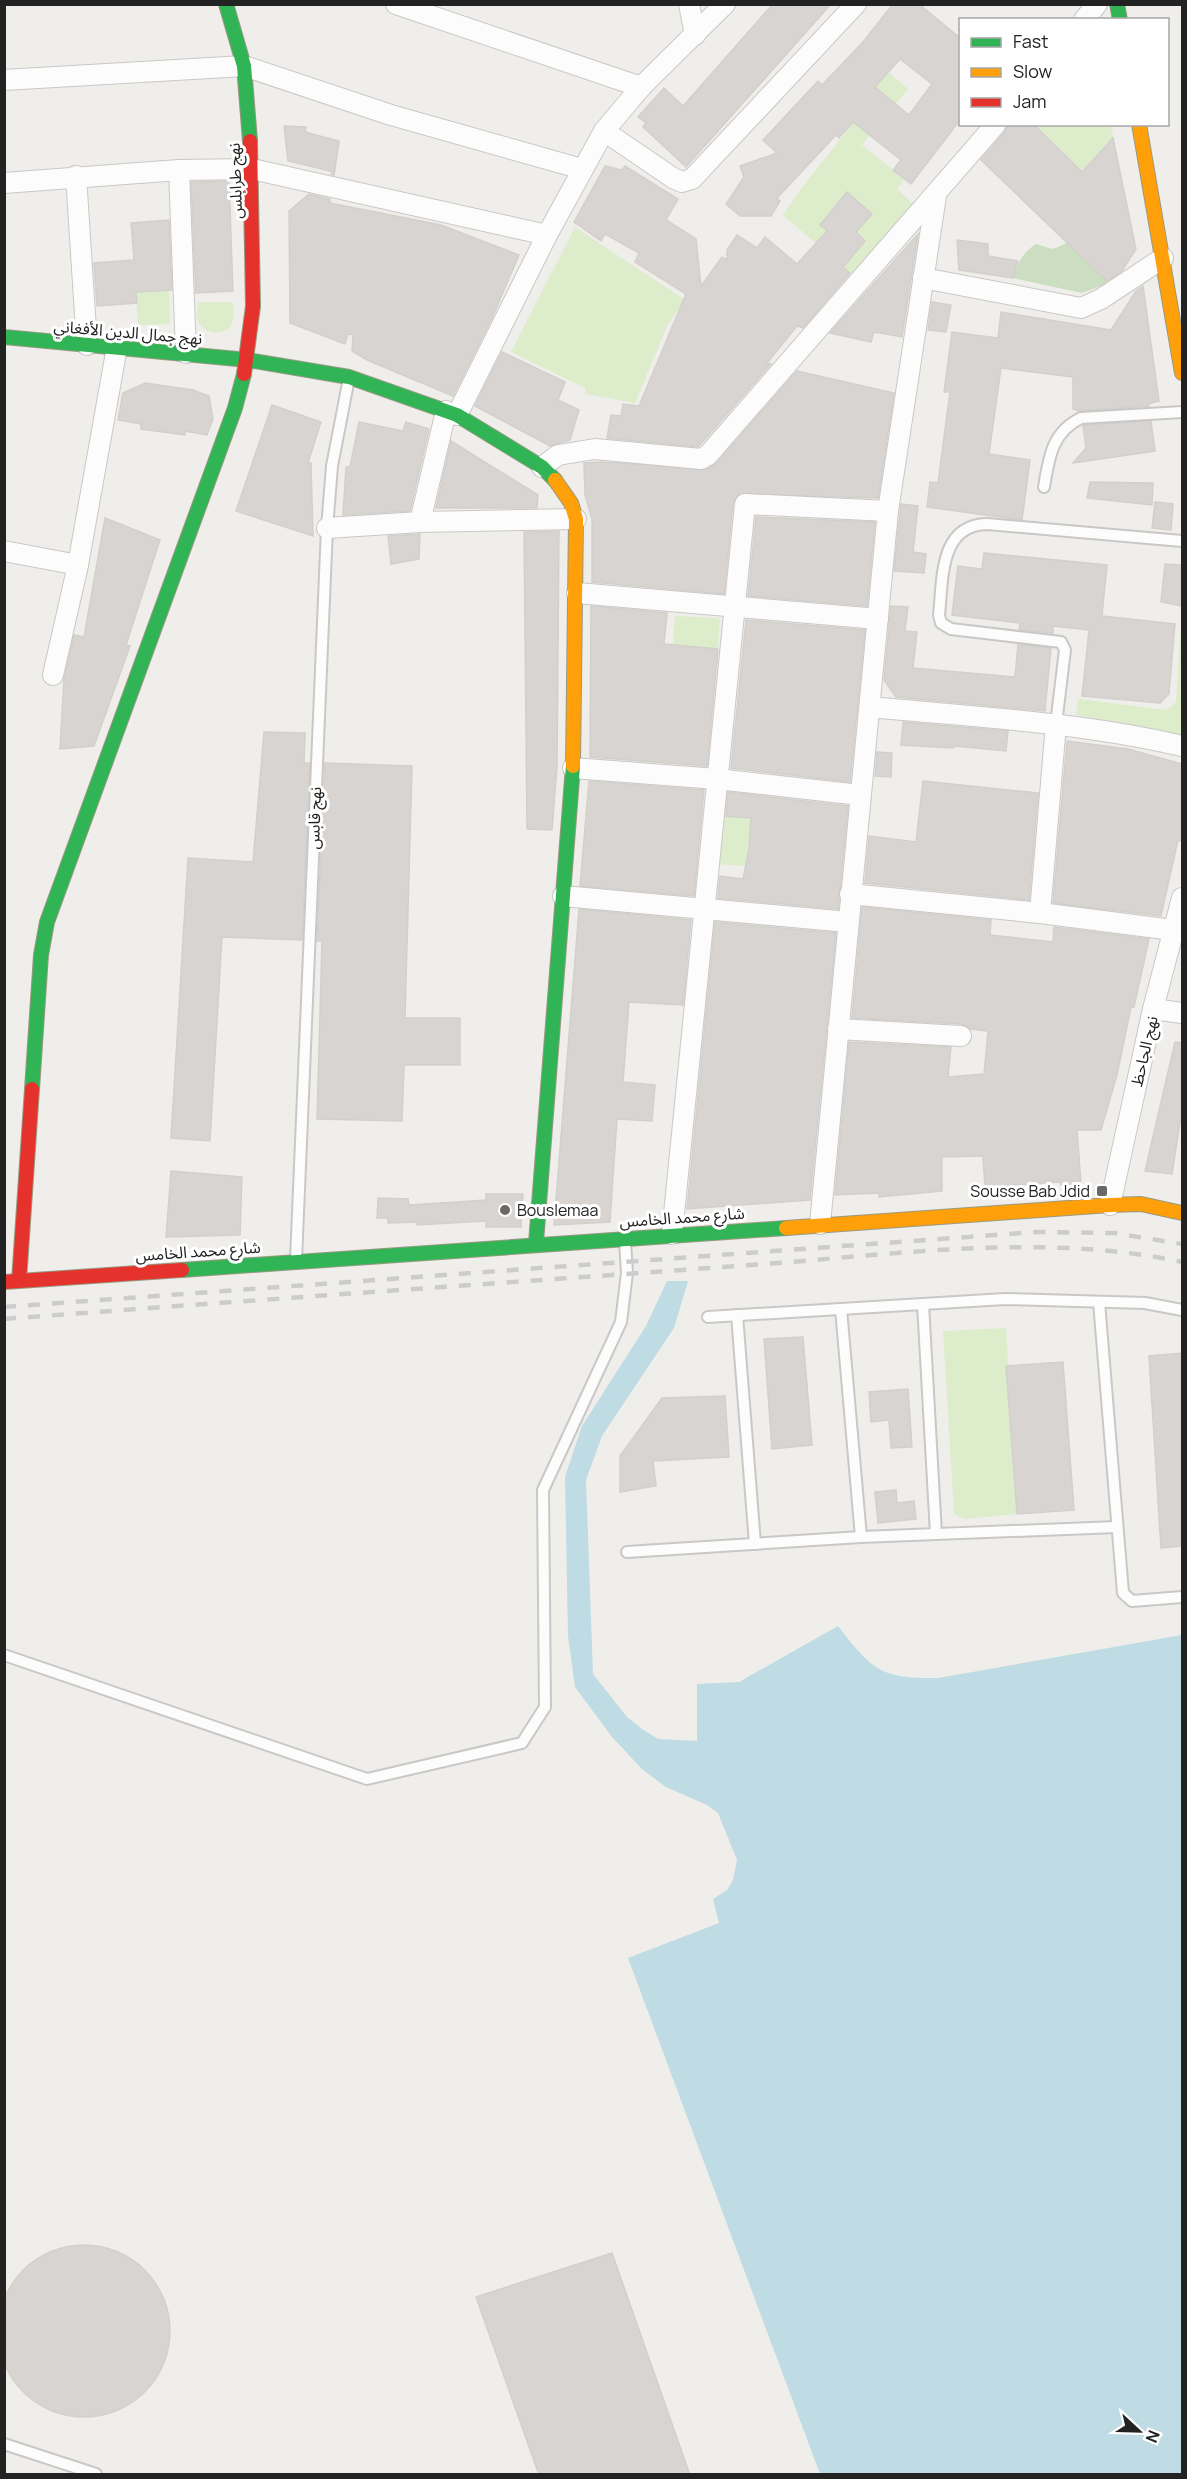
<svg xmlns="http://www.w3.org/2000/svg" width="1187" height="2479" viewBox="0 0 1187 2479" font-family="Manrope,'Noto Sans Arabic',sans-serif">
	<style>
		.grass { fill: #ddeccb }
		.forest { fill: #cbdec1 }
		.water { fill: #bfdbe3 }
		.building { fill: #d7d4d2; stroke: #d3d0cc; stroke-width: 1.5; fill-rule: evenodd }
		.lines { fill: none; stroke-linecap: round; stroke-linejoin: round }
		.lane-casing { stroke: #c9c8c7; stroke-width: 14 }
		.street-casing { stroke: #c9c8c7; stroke-width: 22 }
		.fast-casing { stroke: #999a82; stroke-width: 16 }
		.slow-casing { stroke: #999a82; stroke-width: 16 }
		.jam-casing { stroke: #999a82; stroke-width: 16 }
		.lane { stroke: #fdfcfc; stroke-width: 10 }
		.street { stroke: #fdfcfc; stroke-width: 20 }
		.fast { stroke: #30b455; stroke-width: 14 }
		.slow { stroke: #ff9f0a; stroke-width: 14 }
		.jam { stroke: #e5322d; stroke-width: 14 }
		.rail { stroke: #ccc; stroke-width: 4.5; stroke-dasharray: 12 12; stroke-linecap: butt }
		.poi-dot { fill: #6a6968; stroke: #fff; stroke-width: 2 }
		.labels { text-anchor: middle; stroke-width: 6; stroke-linejoin: round; paint-order: stroke }
		.street-label { font-size: 16px; fill: #222; stroke: #fff }
		.poi-label { font-size: 16px; fill: #222; stroke: #fff; text-anchor: end }
	</style>
	<rect width="100%" height="100%" fill="#f0eeeb"/>
	<g class="grass">
		<polygon points="888,72 908,89 862,145 905,179 897,189 913,204 853,275 783,215 800,190 850,127 853,113"/>
		<polygon points="1033,125 1111,125 1115,147 1107,146 1081,171"/>
		<polygon points="575,227 685,300 667,326 635,403 585,394 585,388 511,352"/>
		<polygon points="169,290 170,324 138,325 136,292"/>
		<path d="M198,302H233C233,308 234,316 232,322C229,337 203,335 198,321C196,316 198,307 198,302Z"/>
		<polygon points="1182,609 1182,735 1076,715 1078,699 1166,710 1176,702"/>
		<polygon points="675,616 720,618 718,649 673,645"/>
		<polygon points="721,815 751,818 747,866 716,864"/>
		<polygon points="1006,1328 1017,1514 965,1519 954,1514 943,1331"/>
	</g>
	<path class="forest" d="M1068,242L1109,283L1082,293L1013,278C1018,263 1022,253 1036,244C1057,250 1050,251 1068,242Z"/>
	<path class="water" d="M667,1281H688L674,1328L602,1436L586,1480L593,1674L627,1717L642,1729L658,1739L697,1741V1684L739,1682L838,1626C872,1670 881,1679 938,1678L1182,1635V2474H820L628,1958L719,1923L713,1899L727,1890L733,1880L737,1860L718,1813L707,1805L666,1787L643,1770L612,1737L575,1687L568,1636L565,1477L582,1426L646,1326Z"/>
	<g class="building">
		<polygon points="773,4 831,4 686,167 643,127 646,123 638,117 664,88 683,106"/>
		<path d="M893,4H919L960,38V120L911,184L893,170L901,160L853,122L839,138L836,135L777,198L780,201L771,216H740L726,204L744,177L740,166L777,153L763,140L818,81L822,85L863,42ZM900,59L932,84L909,115L875,87Z"/>
		<polygon points="1008,124 1033,124 1082,172 1113,138 1136,249 1122,271 1107,281 981,160 1005,132"/>
		<polygon points="284,126 306,127 305,132 339,141 334,175 331,174 334,172 288,161"/>
		<polygon points="605,166 622,170 625,166 678,199 666,220 696,239 701,286 722,257 727,260 727,250 737,235 757,248 765,237 797,264 827,231 820,225 847,192 872,214 856,232 865,241 843,267 850,273 803,328 797,326 767,363 771,364 698,447 607,438 611,415 621,416 623,404 639,406 686,294 635,262 639,253 605,234 601,241 574,222"/>
		<polygon points="229,181 233,291 196,293 191,182"/>
		<polygon points="309,194 330,199 330,203 441,225 519,255 492,318 453,396 367,360 352,351 353,335 348,334 345,344 290,323 289,211"/>
		<polygon points="169,220 172,290 136,292 137,303 97,306 94,263 134,260 131,223"/>
		<polygon points="918,234 902,337 874,332 871,342 830,333"/>
		<polygon points="957,240 988,244 988,256 1018,261 1013,278 959,270"/>
		<polygon points="1143,286 1159,401 1148,404 1149,406 1079,411 1073,409 1073,377 1001,368 989,454 1030,460 1022,520 927,507 930,482 938,483 950,392 944,392 952,332 998,338 1001,312 1111,330 1136,291"/>
		<polygon points="932,302 951,305 946,332 928,330"/>
		<polygon points="502,352 565,382 558,400 579,410 570,440 550,446 475,406"/>
		<polygon points="797,371 894,393 878,498 739,494 733,503 724,594 592,582 592,519 585,495 584,463 603,462 707,469 717,463"/>
		<polygon points="145,383 193,390 209,396 213,419 207,435 185,431 185,435 141,429 141,424 118,420 123,393"/>
		<polygon points="272,405 321,422 308,463 311,463 313,536 236,511"/>
		<polygon points="1151,421 1155,451 1073,463 1086,448 1083,425"/>
		<polygon points="359,422 403,431 406,422 429,429 410,511 343,515 346,467 350,467"/>
		<polygon points="451,441 538,495 537,508 436,508"/>
		<polygon points="1090,482 1153,483 1152,505 1087,498"/>
		<polygon points="1155,502 1173,504 1171,530 1152,528"/>
		<polygon points="901,504 918,506 913,552 926,554 924,573 894,571"/>
		<polygon points="756,517 875,522 867,606 748,596"/>
		<polygon points="105,518 160,540 126,645 130,646 94,746 60,749 64,679 74,635 84,637"/>
		<polygon points="559,531 557,767 552,830 527,829 524,532"/>
		<polygon points="420,534 419,559 391,564 388,536"/>
		<polygon points="984,553 1107,565 1102,616 1175,624 1169,694 1160,703 1082,696 1089,630 1053,626 1053,633 1019,630 1020,623 952,615 958,566 982,569"/>
		<polygon points="1165,564 1182,565 1182,606 1161,602"/>
		<polygon points="591,606 667,613 664,644 718,649 707,766 590,757"/>
		<polygon points="891,606 908,607 905,631 917,632 913,668 1015,677 1018,644 1051,648 1045,711 896,697 884,680"/>
		<polygon points="746,620 865,630 850,782 731,768"/>
		<polygon points="903,722 1008,731 1006,751 954,746 953,748 901,745"/>
		<polygon points="264,732 305,733 304,763 310,763 302,940 222,937 210,1141 171,1138 188,858 253,862"/>
		<polygon points="1067,741 1128,749 1182,764 1182,841 1178,840 1161,916 1053,903"/>
		<polygon points="877,752 892,753 891,777 875,776"/>
		<polygon points="325,763 412,766 405,1018 460,1018 460,1065 404,1065 402,1121 317,1119 322,941 317,941"/>
		<polygon points="589,781 704,790 694,896 580,886"/>
		<polygon points="923,781 1038,793 1029,900 865,883 869,836 916,842"/>
		<polygon points="728,792 848,806 838,909 718,898 720,876 743,879 749,849 751,818 726,816"/>
		<polygon points="862,907 991,920 990,935 1053,942 1054,927 1149,939 1134,1007 1131,1007 1117,1075 1101,1130 1077,1130 1081,1183 1061,1185 1060,1182 985,1187 983,1156 942,1157 942,1191 879,1197 879,1193 835,1195 849,1042 951,1047 948,1077 984,1074 988,1031 970,1029 962,1024 852,1018"/>
		<polygon points="579,909 691,920 683,1005 629,1002 623,1082 655,1085 652,1121 617,1119 610,1222 554,1225"/>
		<polygon points="715,922 836,933 810,1200 687,1209"/>
		<polygon points="1175,1042 1182,1043 1182,1110 1172,1174 1145,1171"/>
		<polygon points="171,1171 242,1177 240,1235 166,1237"/>
		<polygon points="486,1194 523,1194 521,1227 486,1227 486,1221 417,1225 417,1222 388,1223 388,1218 377,1218 378,1198 408,1199 409,1205 486,1200"/>
		<polygon points="803,1337 812,1445 772,1449 764,1339"/>
		<polygon points="1182,1353 1182,1546 1161,1548 1149,1356"/>
		<polygon points="1063,1362 1074,1510 1017,1514 1006,1366"/>
		<polygon points="908,1389 912,1447 891,1448 889,1420 871,1422 869,1392"/>
		<polygon points="725,1396 729,1457 653,1461 656,1486 620,1492 620,1456 662,1398"/>
		<polygon points="896,1490 897,1503 914,1501 916,1519 878,1523 875,1492"/>
		<circle cx="84" cy="2331" r="86"/>
		<polygon points="612,2253 690,2475 539,2475 476,2297"/>
	</g>
	<g class="lines">
		<g class="lane-casing">
			<g id="lane">
				<path d="M1044,487C1049,457 1052,432 1081,418L1182,412"/>
				<path d="M1056,724L1065,650L1061,642L951,629L941,623L939,615C943,579 939,525 987,524L1182,541"/>
				<polyline points="296,1260 327,528 332,466 349,378"/>
				<polyline points="1099,1302 1123,1593 1132,1601 1182,1597"/>
				<polyline points="923,1304 936,1534"/>
				<polyline points="841,1309 861,1537"/>
				<polyline points="737,1315 755,1544"/>
				<polyline points="708,1317 1005,1299 1145,1303 1182,1310"/>
				<polyline points="627,1552 861,1537 1117,1527"/>
				<polyline points="4,1655 367,1779 522,1743 545,1707 543,1490 621,1322 627,1273 625,1241"/>
				<polyline points="4,2444 96,2474"/>
			</g>
		</g>
		<g class="street-casing">
			<g id="street">
				<polyline points="396,4 641,87"/>
				<polyline points="689,4 695,35"/>
				<polyline points="1084,20 1097,4"/>
				<polyline points="4,80 244,66 391,115 582,169"/>
				<polyline points="604,131 673,178 682,182 692,179 856,4"/>
				<polyline points="179,170 186,353"/>
				<polyline points="76,176 87,345"/>
				<polyline points="4,183 179,170 252,169 547,235"/>
				<polyline points="923,278 1081,308 1101,299 1163,258"/>
				<polyline points="457,415 547,235 604,131 641,87 725,4"/>
				<polyline points="542,467 558,455 595,449 701,459 708,455 996,124"/>
				<polyline points="420,522 446,411"/>
				<polyline points="327,528 420,522 576,519"/>
				<polyline points="4,551 78,565"/>
				<polyline points="577,593 878,619"/>
				<polyline points="53,675 78,565 117,347"/>
				<path d="M870,707C974,717 1080,722 1182,746"/>
				<polyline points="573,768 717,779 860,795"/>
				<polyline points="850,894 1040,913 1173,930"/>
				<polyline points="563,896 848,922"/>
				<polyline points="1040,913 1056,724"/>
				<polyline points="1153,1009 1182,1013"/>
				<polyline points="838,1029 961,1036"/>
				<polyline points="1110,1205 1153,1009 1182,898"/>
				<polyline points="820,1224 888,511 936,196"/>
				<polyline points="672,1234 745,504 888,511"/>
			</g>
		</g>
		<g class="fast-casing">
			<g id="fast">
				<polyline points="226,4 244,66 250,141"/>
				<polyline points="1117,4 1120,20"/>
				<polyline points="4,337 248,360 349,377 457,415 542,467 555,480"/>
				<polyline points="32,1089 41,955 47,922 235,408 244,374"/>
				<polyline points="536,1243 573,766"/>
				<polyline points="182,1270 786,1228"/>
			</g>
		</g>
		<g class="slow-casing">
			<g id="slow">
				<polyline points="1139,124 1182,373"/>
				<polyline points="555,480 571,503 576,519 573,766"/>
				<polyline points="786,1228 1110,1205 1141,1204 1182,1213"/>
			</g>
		</g>
		<g class="jam-casing">
			<g id="jam">
				<polyline points="244,374 253,306 250,141"/>
				<polyline points="19,1281 32,1089"/>
				<polyline points="4,1282 182,1270"/>
			</g>
		</g>
		<use href="#lane" class="lane"/>
		<use href="#street" class="street"/>
		<use href="#fast" class="fast"/>
		<use href="#slow" class="slow"/>
		<use href="#jam" class="jam"/>
		<g class="rail">
			<polyline points="4,1307 1036,1232 1114,1233 1182,1244"/>
			<path d="M4,1319C253,1300 502,1283 751,1265C894,1255 1041,1232 1182,1262"/>
		</g>
	</g>
	<g class="poi-dot">
		<rect x="1096" y="1185" width="12" height="12" rx="3"/>
		<circle cx="505" cy="1210" r="6"/>
	</g>
	<g class="labels">
		<g class="street-label">
			<text transform="translate(235 181) rotate(-92)" y="6">نهج طرابلس</text>
			<text transform="translate(128 332) rotate(5)" y="6">نهج جمال الدين الأفغاني</text>
			<text transform="translate(314 818) rotate(-88)" y="6">نهج قابس</text>
			<text transform="translate(1144 1051) rotate(-77)" y="6">نهج الجاحظ</text>
			<text transform="translate(682 1217) rotate(-4)" y="6">شارع محمد الخامس</text>
			<text transform="translate(198 1251) rotate(-4)" y="6">شارع محمد الخامس</text>
		</g>
		<g class="poi-label">
			<text x="1090" y="1197">Sousse Bab Jdid</text>
			<text x="517" y="1216" text-anchor="start">Bouslemaa</text>
		</g>
	</g>
	<rect width="1187" height="2479" fill="none" stroke="#222222" stroke-width="12"/>
	<rect x="959" y="18" width="210" height="108" fill="#ffffff" stroke="#a7a7a7" stroke-width="1.5"/>
	<rect x="971" y="38" width="30" height="9" fill="#30b455" stroke="#a7a7a7" stroke-width="1.5"/>
	<text x="1013" y="48" font-size="18" fill="#222222">Fast</text>
	<rect x="971" y="68" width="30" height="9" fill="#ff9f0a" stroke="#a7a7a7" stroke-width="1.5"/>
	<text x="1013" y="78" font-size="18" fill="#222222">Slow</text>
	<rect x="971" y="98" width="30" height="9" fill="#e5322d" stroke="#a7a7a7" stroke-width="1.5"/>
	<text x="1013" y="108" font-size="18" fill="#222222">Jam</text>
	<g transform="translate(1139 2431) rotate(112)" stroke="#ffffff" stroke-width="4.5" paint-order="stroke">
	<path d="M0-4.5L10 22L0 15L-10 22Z" fill="#222222"/>
	<text y="-9" font-size="16" font-weight="bold" text-anchor="middle" fill="#222222">N</text>
	</g>
</svg>
